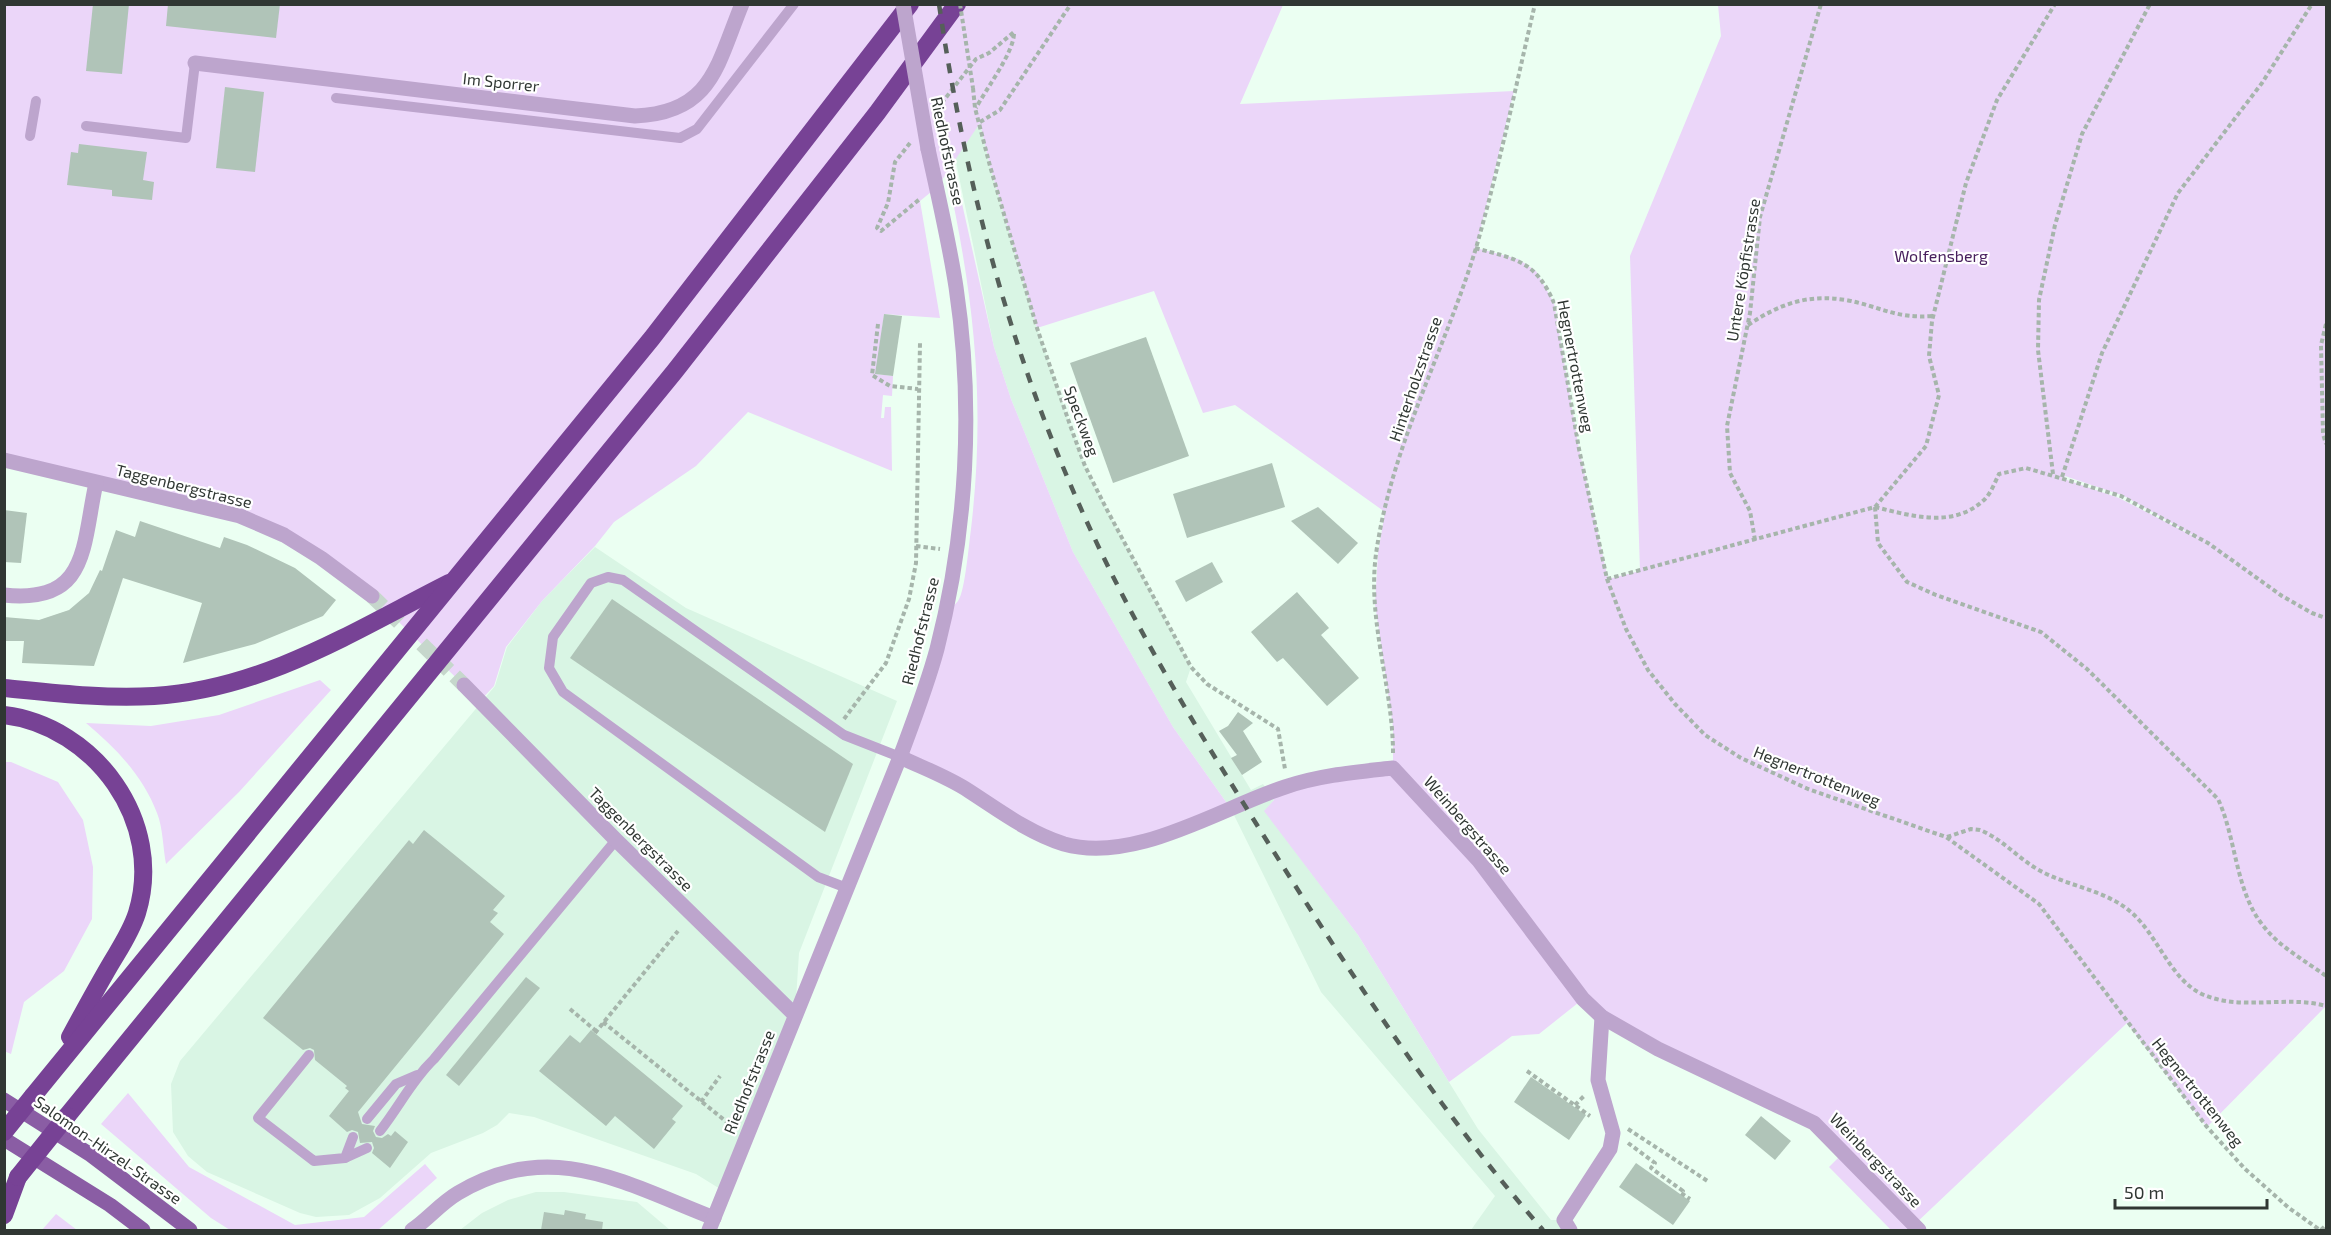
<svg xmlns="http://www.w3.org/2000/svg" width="2331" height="1235" viewBox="0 0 2331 1235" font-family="'Exo 2',sans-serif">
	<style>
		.built { fill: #d9f5e4 }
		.green { fill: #ebd6f9; fill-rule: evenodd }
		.building { fill: #b0c4b8 }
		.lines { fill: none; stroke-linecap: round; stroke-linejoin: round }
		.minor-tunnel { stroke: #c6d7cc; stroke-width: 15; stroke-dasharray: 15 8; stroke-linecap: butt }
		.path { stroke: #a6b5ab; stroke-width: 4; stroke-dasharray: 4.5 3; stroke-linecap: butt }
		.service { stroke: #bda5cd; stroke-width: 10 }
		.minor { stroke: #bda5cd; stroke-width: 15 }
		.tertiary { stroke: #bda5cd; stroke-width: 15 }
		.primary { stroke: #8a5da4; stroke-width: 15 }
		.motorway { stroke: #774295; stroke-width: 18 }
		.rail { stroke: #555f59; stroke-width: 4.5; stroke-dasharray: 10 10; stroke-linecap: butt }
		.path-bridge { stroke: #a6b5ab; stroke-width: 4; stroke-dasharray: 4.5 3; stroke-linecap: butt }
		.tertiary-bridge { stroke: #bda5cd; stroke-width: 15 }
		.motorway-bridge { stroke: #774295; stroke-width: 18 }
		.labels { text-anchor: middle; stroke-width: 4.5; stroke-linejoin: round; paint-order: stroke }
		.street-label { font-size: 16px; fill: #303733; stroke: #fff }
		.park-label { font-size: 16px; fill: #48205d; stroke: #fff }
	</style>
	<rect width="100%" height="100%" fill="#ebfff2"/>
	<g class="built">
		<polygon points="980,122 990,166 1037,328 1070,425 1085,466 1106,508 1191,667 1186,682 1251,790 1263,784 1274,800 1265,811 1358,935 1478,1129 1551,1220 1564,1220 1570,1230 1471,1230 1495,1196 1321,992 1231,809 1173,727 1073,552 1011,399 994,347 948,123"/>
		<polygon points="595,547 686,608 897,701 799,953 795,1015 725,1192 696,1174 534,1117 509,1113 497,1125 483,1133 431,1153 380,1198 349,1215 316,1217 300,1213 207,1172 188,1156 173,1132 171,1084 180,1061 495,686 507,647 542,601"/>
		<polygon points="536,1192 564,1192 637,1202 670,1230 460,1230 482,1213 508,1200"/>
	</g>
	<g class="green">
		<path d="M4,5H1283L1240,104L1514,91L1476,248L1518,259L1536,271L1554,303L1579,449L1608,579L1640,571L1630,256L1721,36L1718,5H2326V1006L2207,1127L2127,1023L1914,1225L1919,1230H1891L1829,1167L1843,1153L1797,1114L1757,1096L1583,999L1539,1034L1512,1036L1449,1082L1358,935L1264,811L1274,800L1269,793L1393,768V727L1375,604L1378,553L1385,512L1235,405L1203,413L1154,291L1037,328L990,166L980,123L953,163L994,347L1011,399L1073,552L1173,727L1231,809L1134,844H1066L900,757L945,613C949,609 955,605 958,601C965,592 969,543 971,529C986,401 974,298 947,173L936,188L920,201L940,318L884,314L876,374L893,376L892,396L883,395L881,418H884L885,407H891L892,471L748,412L696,466L614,522L595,546L542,601L506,647L494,686L480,701L372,596L284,535L5,460ZM2065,476L2124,496L2207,543L2119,498L2064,479Z"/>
		<path d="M320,680L331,690L239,792L166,864C163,848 163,828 157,813C143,776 116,748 86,723L151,726L219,715Z"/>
		<polygon points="5,762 11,762 58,782 83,820 93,867 92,919 64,971 24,1002 11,1054 4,1051"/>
		<polygon points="128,1093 189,1167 295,1225 364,1217 425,1164 437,1178 378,1230 230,1230 211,1218 101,1124"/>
		<polygon points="56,1214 77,1230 42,1230"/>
	</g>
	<g class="building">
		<polygon points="93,4 129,4 122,74 86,71"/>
		<polygon points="168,4 280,4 276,38 166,26"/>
		<polygon points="225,87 264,92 255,172 216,168"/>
		<polygon points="79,144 147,152 143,180 154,182 152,200 112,196 112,190 67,185 71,152 78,153"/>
		<polygon points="884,314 902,316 893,376 875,374"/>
		<polygon points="1146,337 1189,456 1113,483 1070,363"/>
		<polygon points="1272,463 1285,507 1187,538 1173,494"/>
		<polygon points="1318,507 1358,543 1338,564 1291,521"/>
		<polygon points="4,510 27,513 21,563 4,562"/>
		<polygon points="140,521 220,548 224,537 247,545 295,568 336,600 323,616 255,644 183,663 202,603 123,578 94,666 22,663 24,641 4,641 4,617 39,620 69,610 89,593 100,570 102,571 116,530 135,537"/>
		<polygon points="1212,562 1223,582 1186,602 1175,581"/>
		<polygon points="1297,592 1329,628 1321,635 1359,678 1327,706 1283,658 1277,662 1251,632"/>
		<polygon points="612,599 853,764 825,832 570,658"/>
		<polygon points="1238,712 1253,723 1243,731 1262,762 1242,775 1231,758 1237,755 1219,731 1228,726"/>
		<polygon points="424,830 505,896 493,910 498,913 490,922 504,934 358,1112 362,1124 375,1126 373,1131 376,1137 382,1138 388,1134 391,1136 395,1131 408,1142 390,1168 372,1153 374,1148 372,1142 360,1143 358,1132 352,1130 347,1132 329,1116 349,1091 345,1088 347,1086 315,1060 314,1050 310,1048 303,1050 263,1018 409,840 413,844"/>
		<polygon points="526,977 540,988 459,1086 446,1075"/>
		<polygon points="591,1030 683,1106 672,1119 676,1122 654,1149 615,1116 606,1126 539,1071 570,1035 580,1043"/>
		<polygon points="1531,1077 1586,1115 1569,1140 1514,1102"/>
		<polygon points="1761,1116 1791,1141 1775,1160 1745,1135"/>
		<polygon points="1636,1163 1690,1201 1673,1225 1619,1187"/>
		<polygon points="565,1210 586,1214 585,1219 603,1222 602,1230 541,1230 544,1212 564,1215"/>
	</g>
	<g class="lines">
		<polyline class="minor-tunnel" points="372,596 464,685"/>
		<g class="path">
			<polyline points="973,88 975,108 990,166 1037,328 1070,425 1085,466 1106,508 1191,667 1207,684 1278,729 1285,769"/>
			<path d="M937,109L976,59L989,53L1014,32C1015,51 986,89 976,108"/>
			<polyline points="980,122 1000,110 1071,4"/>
			<polyline points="910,143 895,162 888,203 877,228 881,231 921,198"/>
			<path d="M1475,248C1516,259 1536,261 1554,303L1579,449L1607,579L1626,629L1648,670L1675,704L1705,735L1741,758L1808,789L1946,837L2039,904L2207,1127L2245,1169L2289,1208L2320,1230"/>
			<polyline points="878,324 872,375 890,386 918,389"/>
			<polyline points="2326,324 2321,345 2323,434 2326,444"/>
			<path d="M1748,325C1780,304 1806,294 1846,300C1879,306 1895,319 1933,316"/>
			<polyline points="2053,474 2038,350 2039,300 2055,225 2082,134 2150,4"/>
			<polyline points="2062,477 2102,353 2178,193 2262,83 2312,4"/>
			<path d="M1875,507L1878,543L1907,582L1936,595L2041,632L2087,669L2218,799C2237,840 2235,893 2265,928C2280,947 2307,962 2326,976"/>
			<polyline points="1875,507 1926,446 1939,395 1929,356 1932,321 1966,183 1997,100 2055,4"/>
			<polyline points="1755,540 1750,511 1730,473 1727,426 1750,313 1760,217 1821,4"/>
			<polyline points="916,546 940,549"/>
			<path d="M1607,579L1875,507C1912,516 1954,529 1985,499C1991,493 1995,482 1999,474L2026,468L2121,496L2208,543L2282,596L2312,613L2326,618"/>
			<polyline points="844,719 886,663 909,599 916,563 920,343"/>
			<path d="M1393,753C1393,687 1367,621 1376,554C1391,447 1445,350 1476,248C1499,168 1516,85 1535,4"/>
			<path d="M1947,837L1971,829L1980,830C2002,839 2017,857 2037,869C2068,887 2105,889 2132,913C2159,937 2170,980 2204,995C2242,1011 2287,995 2326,1006"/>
			<polyline points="570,1009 596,1031"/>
			<polyline points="603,1022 733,1127"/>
			<polyline points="595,1033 678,931"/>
			<polyline points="1527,1071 1590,1116"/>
			<polyline points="701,1102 720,1076"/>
			<polyline points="1575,1105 1585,1095"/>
			<polyline points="1628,1129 1709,1182"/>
			<polyline points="1628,1143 1655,1163 1651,1168 1683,1191 1681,1193 1690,1199"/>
			<polyline points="2321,1230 2326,1225"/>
		</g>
		<g class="service">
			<polyline points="336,98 680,138 697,129 794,4"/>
			<polyline points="86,126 186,138 195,63"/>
			<polyline points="30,136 36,101"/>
			<polyline points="847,888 818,877 563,692 549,668 553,637 591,583 608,577 623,580 844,735 900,757"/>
			<polyline points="309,1055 258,1118 314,1161 345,1158 353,1137"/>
			<polyline points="367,1119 396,1084 417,1075"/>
			<path d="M380,1131C399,1107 412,1080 434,1059L616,840"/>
			<polyline points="345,1158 367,1148"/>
		</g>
		<g class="minor">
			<path d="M195,63L635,116C712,113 717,65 742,4"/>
			<polyline points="4,460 240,516 284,535 321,558 372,596"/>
			<path d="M4,595C89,604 82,547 96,483"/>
			<polyline points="464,685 616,840 795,1015"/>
			<path d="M900,757C923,768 948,777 969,791C1000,811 1029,833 1064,844C1135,864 1220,808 1285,787C1320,775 1357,772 1393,768L1479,861L1583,999L1602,1017L1658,1049L1814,1123L1919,1230"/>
			<polyline points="1570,1230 1564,1220 1610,1149 1613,1133 1598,1080 1602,1017"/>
		</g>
		<g class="tertiary">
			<path d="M412,1230C428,1219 441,1203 458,1193C551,1137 626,1184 714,1218"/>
			<path d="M709,1230L900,757C913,722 927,686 937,649C967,532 974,407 956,287C949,241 938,195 928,149"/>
		</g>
		<g class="primary">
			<polyline points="4,1100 91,1155 190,1230"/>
			<polyline points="4,1139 110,1205 143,1230"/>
		</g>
		<g class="motorway">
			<path d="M4,688C55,693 104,699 154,696C264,689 354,631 449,583"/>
			<path d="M4,715C95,726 165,822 137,913C131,932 120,948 110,965C96,989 83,1013 70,1037"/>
			<polyline points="33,1096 652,338 910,4"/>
			<polyline points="67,1116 675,371 877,113 957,4"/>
			<polyline points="4,1215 18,1177"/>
		</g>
		<path class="rail" d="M939,4C967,196 1018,381 1103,556C1155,664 1220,766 1284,868C1364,994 1445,1118 1543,1230"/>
		<polyline class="path-bridge" points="960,4 973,88"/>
		<polyline class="tertiary-bridge" points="903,4 928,149"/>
		<g class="motorway-bridge">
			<polyline points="4,1132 33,1096"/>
			<polyline points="18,1177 67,1116"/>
		</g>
	</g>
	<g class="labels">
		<g class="street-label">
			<text transform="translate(501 82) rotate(6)" y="6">Im Sporrer</text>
			<text transform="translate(948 151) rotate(78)" y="6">Riedhofstrasse</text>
			<text transform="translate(1743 270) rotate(-81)" y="6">Untere Köpfistrasse</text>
			<text transform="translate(1576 366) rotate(79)" y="6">Hegnertrottenweg</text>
			<text transform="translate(1415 379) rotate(-71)" y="6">Hinterholzstrasse</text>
			<text transform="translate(1082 421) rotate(70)" y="6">Speckweg</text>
			<text transform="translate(184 486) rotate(14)" y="6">Taggenbergstrasse</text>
			<text transform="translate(920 631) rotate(-76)" y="6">Riedhofstrasse</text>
			<text transform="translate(1817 776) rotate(22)" y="6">Hegnertrottenweg</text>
			<text transform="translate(1468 825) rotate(49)" y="6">Weinbergstrasse</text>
			<text transform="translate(641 839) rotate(45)" y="6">Taggenbergstrasse</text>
			<text transform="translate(749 1082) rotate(-68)" y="6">Riedhofstrasse</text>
			<text transform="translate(2198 1092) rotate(51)" y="6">Hegnertrottenweg</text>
			<text transform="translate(108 1150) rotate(35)" y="6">Salomon-Hirzel-Strasse</text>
			<text transform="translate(1876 1160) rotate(46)" y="6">Weinbergstrasse</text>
		</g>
		<g class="park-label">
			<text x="1941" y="262">Wolfensberg</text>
		</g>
	</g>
	<rect width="2331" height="1235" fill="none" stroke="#303733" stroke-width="12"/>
	<path d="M2115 1199v9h152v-9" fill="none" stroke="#303733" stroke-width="3"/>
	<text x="2124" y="1199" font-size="18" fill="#303733" stroke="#ffffff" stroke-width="4.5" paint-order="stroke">50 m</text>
</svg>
